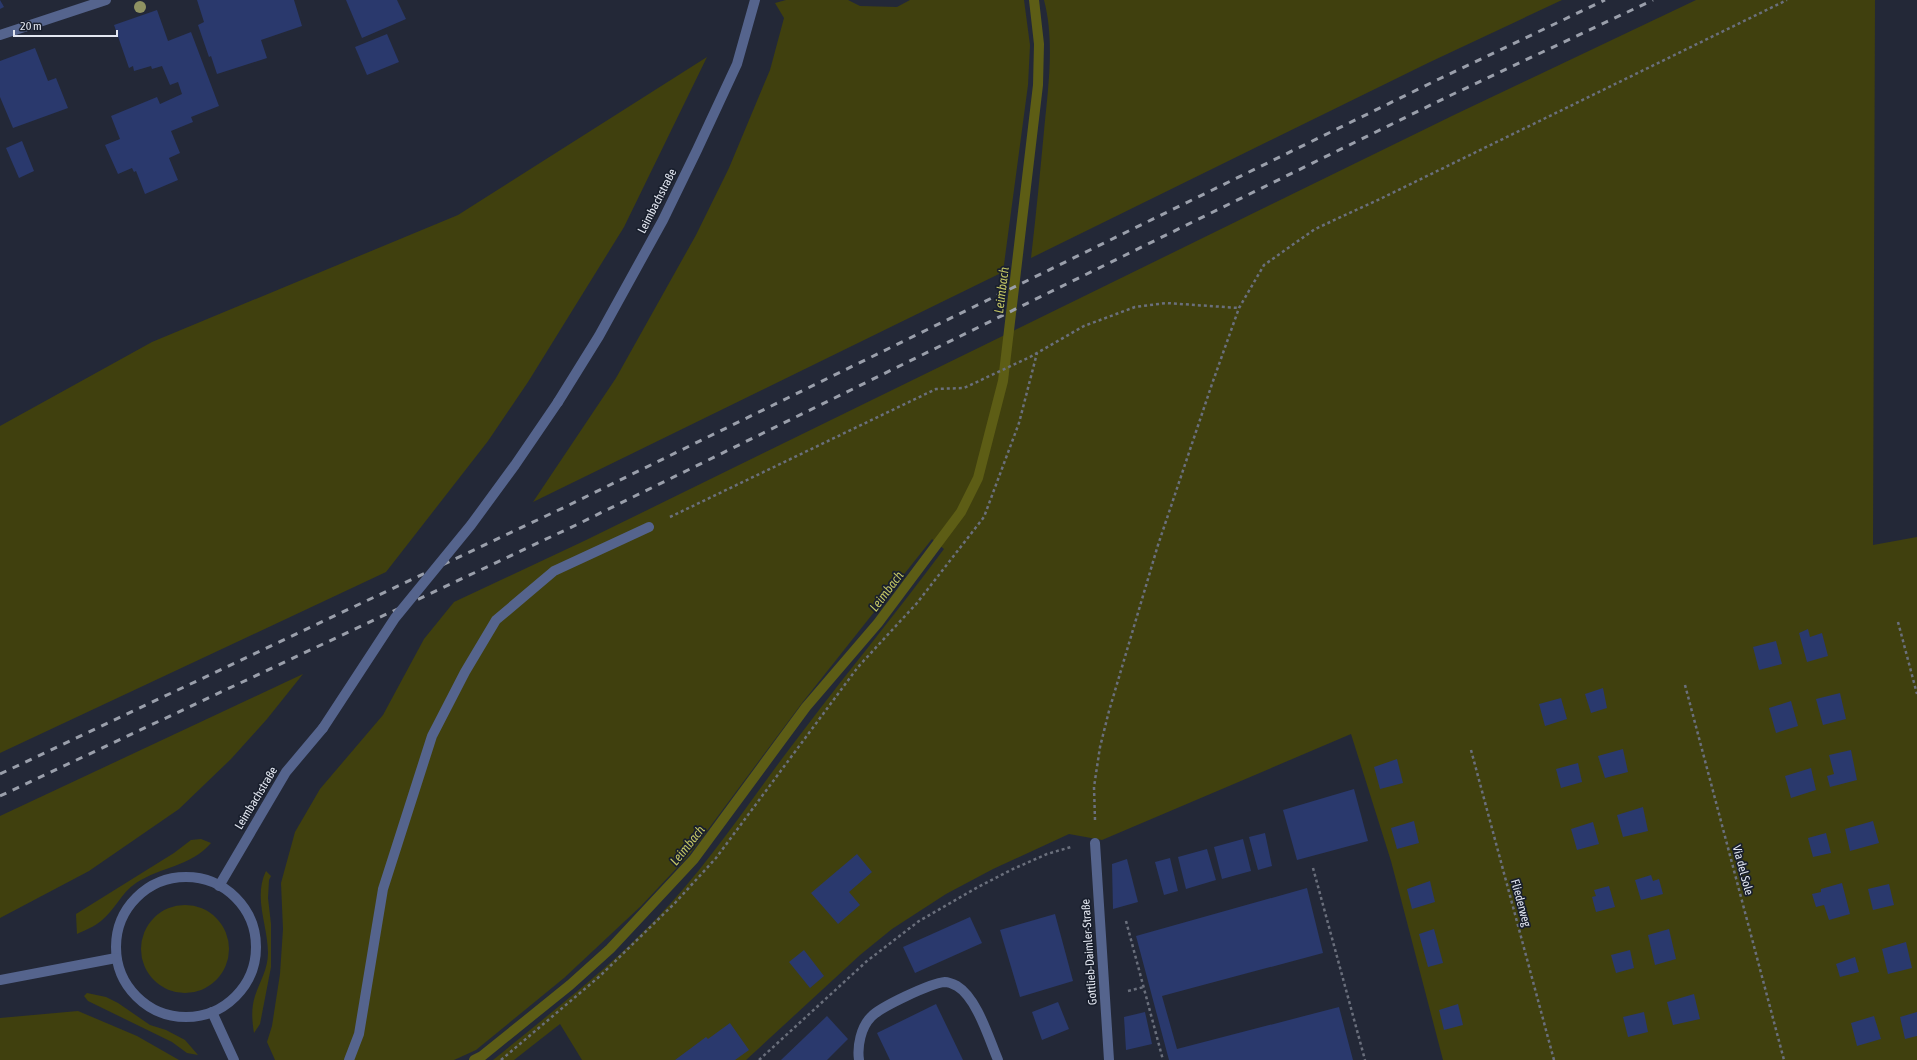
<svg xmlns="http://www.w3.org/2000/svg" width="1917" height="1060" viewBox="0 0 1917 1060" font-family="'Asap Condensed',sans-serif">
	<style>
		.green { fill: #40400e }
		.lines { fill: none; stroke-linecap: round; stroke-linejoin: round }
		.stream { stroke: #5d5d15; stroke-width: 10 }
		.building { fill: #2a396d }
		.path { stroke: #6a6f7c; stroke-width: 2.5; stroke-dasharray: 3 3; stroke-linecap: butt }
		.service { stroke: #55648d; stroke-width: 10 }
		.minor { stroke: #55648d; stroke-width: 10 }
		.tertiary { stroke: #55648d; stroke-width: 10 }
		.rail { stroke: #9a9fab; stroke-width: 3; stroke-dasharray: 7 7; stroke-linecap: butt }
		.tertiary-bridge { stroke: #55648d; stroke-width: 10 }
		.tree { fill: #8f9262 }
		.labels { text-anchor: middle; stroke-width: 3.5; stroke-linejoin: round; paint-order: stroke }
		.street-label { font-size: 12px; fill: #e3e7f1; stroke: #191f2d }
		.water-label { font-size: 13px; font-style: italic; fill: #c4c664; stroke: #191f2d }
	</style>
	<rect width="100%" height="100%" fill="#232837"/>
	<g class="green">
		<polygon points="786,0 848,0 860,6 897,7 910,0 1024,0 1030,45 1028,85 1003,272 533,502 616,378 696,235 729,168 770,70 784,18 775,3"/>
		<path d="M1044,0H1562L1430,62L1031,258C1036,216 1040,173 1044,131C1048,89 1055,41 1044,0Z"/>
		<path d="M1696,0H1875L1873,545L1917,537V1060H1443L1391,861L1351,734L1102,840L1069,834L993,869L946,894L892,929L860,955L746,1060H582L560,1024L514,1060H493C549,1014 607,970 657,918C712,861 754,794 803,731C849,670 898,611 944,549L932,539L802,703L689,855L641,906L564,978L476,1050L454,1060H275L267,1042L272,1026L280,974L283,929L281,883L295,832L320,789L383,715L424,639L454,602L584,541L1456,114Z"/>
		<polygon points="707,57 624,227 528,382 488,441 386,572 0,753 0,426 152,342 458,215"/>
		<polygon points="303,674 267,719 231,759 179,809 89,871 0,918 0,816"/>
		<path d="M201,839L211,843C190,867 162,866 136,883C121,893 115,910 101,921C94,927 85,930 77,934L76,914L174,853L191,840Z"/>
		<path d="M266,871L271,876L269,880L268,898L271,924V967L260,1024L254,1033C252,1021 251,1008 255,996C260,981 268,969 268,953C268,925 253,898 266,871Z"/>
		<circle cx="185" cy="949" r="44"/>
		<polygon points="87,993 106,997 118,1003 150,1025 166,1030 185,1040 198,1055 187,1053 172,1042 88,1001 84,996"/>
		<polygon points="78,1011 137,1036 179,1060 0,1060 0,1018"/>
	</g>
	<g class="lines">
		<polyline class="stream" points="474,1060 482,1056 570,985 610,949 694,859 806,707 878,623 961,512 978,478 1003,381 1038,85 1039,44 1034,0"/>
	</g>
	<g class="building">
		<polygon points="0,0 4,7 0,9"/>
		<polygon points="197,0 294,0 302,26 261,40 267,58 217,74 211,56 209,57 198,25 204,22"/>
		<polygon points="346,0 397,0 406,19 362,38"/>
		<polygon points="157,10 168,41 191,32 219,106 191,117 193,122 171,131 180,153 169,158 178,180 145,194 136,171 134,172 132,168 118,174 105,145 120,139 111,116 157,97 160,104 182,94 178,82 170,85 162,66 152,69 151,66 134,71 133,66 129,68 114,25"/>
		<polygon points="387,34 399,62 367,75 355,47"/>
		<polygon points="35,48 48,81 56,78 68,108 13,128 0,97 0,61"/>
		<polygon points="22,141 34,171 19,178 6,148"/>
		<polygon points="1808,629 1810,637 1822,633 1828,656 1807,662 1799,633"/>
		<polygon points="1776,641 1782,664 1759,670 1753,647"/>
		<polygon points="1603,688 1607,708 1591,713 1585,694"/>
		<polygon points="1840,693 1846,719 1823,725 1816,699"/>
		<polygon points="1561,698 1567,719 1545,726 1539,704"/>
		<polygon points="1791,701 1798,726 1776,733 1769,708"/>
		<polygon points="1623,749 1628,772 1605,778 1598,756"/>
		<polygon points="1851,750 1857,780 1830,787 1827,776 1834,774 1829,755"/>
		<polygon points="1397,759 1403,783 1380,789 1374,767"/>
		<polygon points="1578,763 1582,782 1561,788 1556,769"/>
		<polygon points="1811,768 1816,790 1791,798 1785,776"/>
		<polygon points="1354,789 1368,841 1297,860 1283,810"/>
		<polygon points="1643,807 1648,831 1623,837 1617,815"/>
		<polygon points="1414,821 1419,843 1397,849 1391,828"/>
		<polygon points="1873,821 1879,843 1850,851 1845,829"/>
		<polygon points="1593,822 1599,844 1577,850 1571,829"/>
		<polygon points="1265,833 1272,866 1258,870 1249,837"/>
		<polygon points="1826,833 1831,853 1813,857 1808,838"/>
		<polygon points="1243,839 1251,871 1222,879 1214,847"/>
		<polygon points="1207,849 1216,880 1186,889 1178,857"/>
		<polygon points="857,854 872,872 849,892 860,905 838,924 811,893"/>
		<polygon points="1170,858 1178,891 1164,895 1155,862"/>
		<polygon points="1127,859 1138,902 1113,909 1112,864"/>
		<polygon points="1651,875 1653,881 1659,879 1663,894 1641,900 1635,880"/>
		<polygon points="1430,881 1435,902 1412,909 1407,889"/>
		<polygon points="1842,883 1850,914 1829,920 1824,905 1816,907 1812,894 1821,892 1821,889"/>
		<polygon points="1889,884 1894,905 1873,910 1868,889"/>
		<polygon points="1609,886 1615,907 1596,912 1592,897 1596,896 1594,890"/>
		<polygon points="1307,888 1323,953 1162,996 1177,1049 1339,1007 1353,1060 1169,1060 1136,936"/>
		<polygon points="1055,914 1073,981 1020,997 1000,930"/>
		<polygon points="970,917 982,943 915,973 903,947"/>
		<polygon points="1434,929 1443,963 1428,967 1419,934"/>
		<polygon points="1669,929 1676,959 1655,965 1648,935"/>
		<polygon points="1906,942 1912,968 1888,974 1882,949"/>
		<polygon points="804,950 824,976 810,988 789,962"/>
		<polygon points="1630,950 1634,968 1616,973 1611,955"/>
		<polygon points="1855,957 1859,972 1840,977 1836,964"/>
		<polygon points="1694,994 1700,1019 1673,1025 1667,1002"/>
		<polygon points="1058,1002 1069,1029 1042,1040 1032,1012"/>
		<polygon points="936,1004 963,1060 890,1060 877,1033"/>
		<polygon points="1458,1004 1463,1025 1444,1030 1439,1010"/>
		<polygon points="1145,1012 1152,1044 1126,1050 1124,1017"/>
		<polygon points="1644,1012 1648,1032 1628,1037 1623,1017"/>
		<polygon points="1917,1012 1917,1036 1905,1039 1900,1017"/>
		<polygon points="827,1016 848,1039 827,1060 781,1060"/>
		<polygon points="1874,1016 1881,1039 1857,1046 1851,1023"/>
		<polygon points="730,1023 749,1050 735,1060 675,1060 706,1037 708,1039"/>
	</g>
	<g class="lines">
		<g class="path">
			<polyline points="670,517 936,389 964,388 1030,357 1084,326 1135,307 1166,303 1239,308"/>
			<polyline points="1898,622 1917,694"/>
			<polyline points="1685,685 1784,1060"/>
			<polyline points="1471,750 1554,1060"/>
			<polyline points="1095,820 1094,787 1100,747 1109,711 1158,545 1212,384 1239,308 1264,265 1315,229 1380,199 1787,0"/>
			<polyline points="1313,868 1365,1060"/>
			<polyline points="1126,921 1163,1060"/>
			<polyline points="1128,991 1144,987"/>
			<polyline points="501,1060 600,976 675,903 716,858 858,667 917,603 984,517 1019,423 1037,353"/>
			<polyline points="759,1060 867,961 919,921 978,887 1013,869 1047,854 1071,847"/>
		</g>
		<g class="service">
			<polyline points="349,1060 359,1034 383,889 432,736 465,672 496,620 554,571 649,527"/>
			<path d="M859,1060C857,1046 861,1027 871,1017C880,1007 931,983 945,982C949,982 953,984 957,986C977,998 989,1039 998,1060"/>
		</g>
		<g class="minor">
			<polyline points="0,35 106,0"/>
			<polyline points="1095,843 1109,1060"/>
		</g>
		<g class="tertiary">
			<polyline points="558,402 599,336 663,220 697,150 737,64 755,0"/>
			<circle cx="186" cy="947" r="70"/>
			<polyline points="219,886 286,772 323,728"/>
			<polyline points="0,980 116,958"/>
			<polyline points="212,1012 234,1060"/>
		</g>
		<g class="rail">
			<polyline points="0,774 567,506 1439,79 1605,0"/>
			<polyline points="0,796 576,525 1447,97 1653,0"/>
		</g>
		<polyline class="tertiary-bridge" points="323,728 395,618 471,525 515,465 558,402"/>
	</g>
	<circle class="tree" cx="140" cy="7" r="6"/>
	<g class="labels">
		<g class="street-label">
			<text transform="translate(657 201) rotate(-63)" y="4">Leimbachstraße</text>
			<text transform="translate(256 798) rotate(-59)" y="4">Leimbachstraße</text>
			<text transform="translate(1743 870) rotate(75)" y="4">Via del Sole</text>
			<text transform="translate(1521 903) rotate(75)" y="4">Fliederweg</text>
			<text transform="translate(1089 952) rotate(-94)" y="4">Gottlieb-Daimler-Straße</text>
		</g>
		<g class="water-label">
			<text transform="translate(1001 290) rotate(-83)" y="5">Leimbach</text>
			<text transform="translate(886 591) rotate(-53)" y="5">Leimbach</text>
			<text transform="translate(687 845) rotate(-51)" y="5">Leimbach</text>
		</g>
	</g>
	<path d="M14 30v6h103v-6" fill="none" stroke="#e3e7f1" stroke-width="2"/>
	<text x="20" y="30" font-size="12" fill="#e3e7f1" stroke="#191f2d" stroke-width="3" paint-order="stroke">20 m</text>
</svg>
